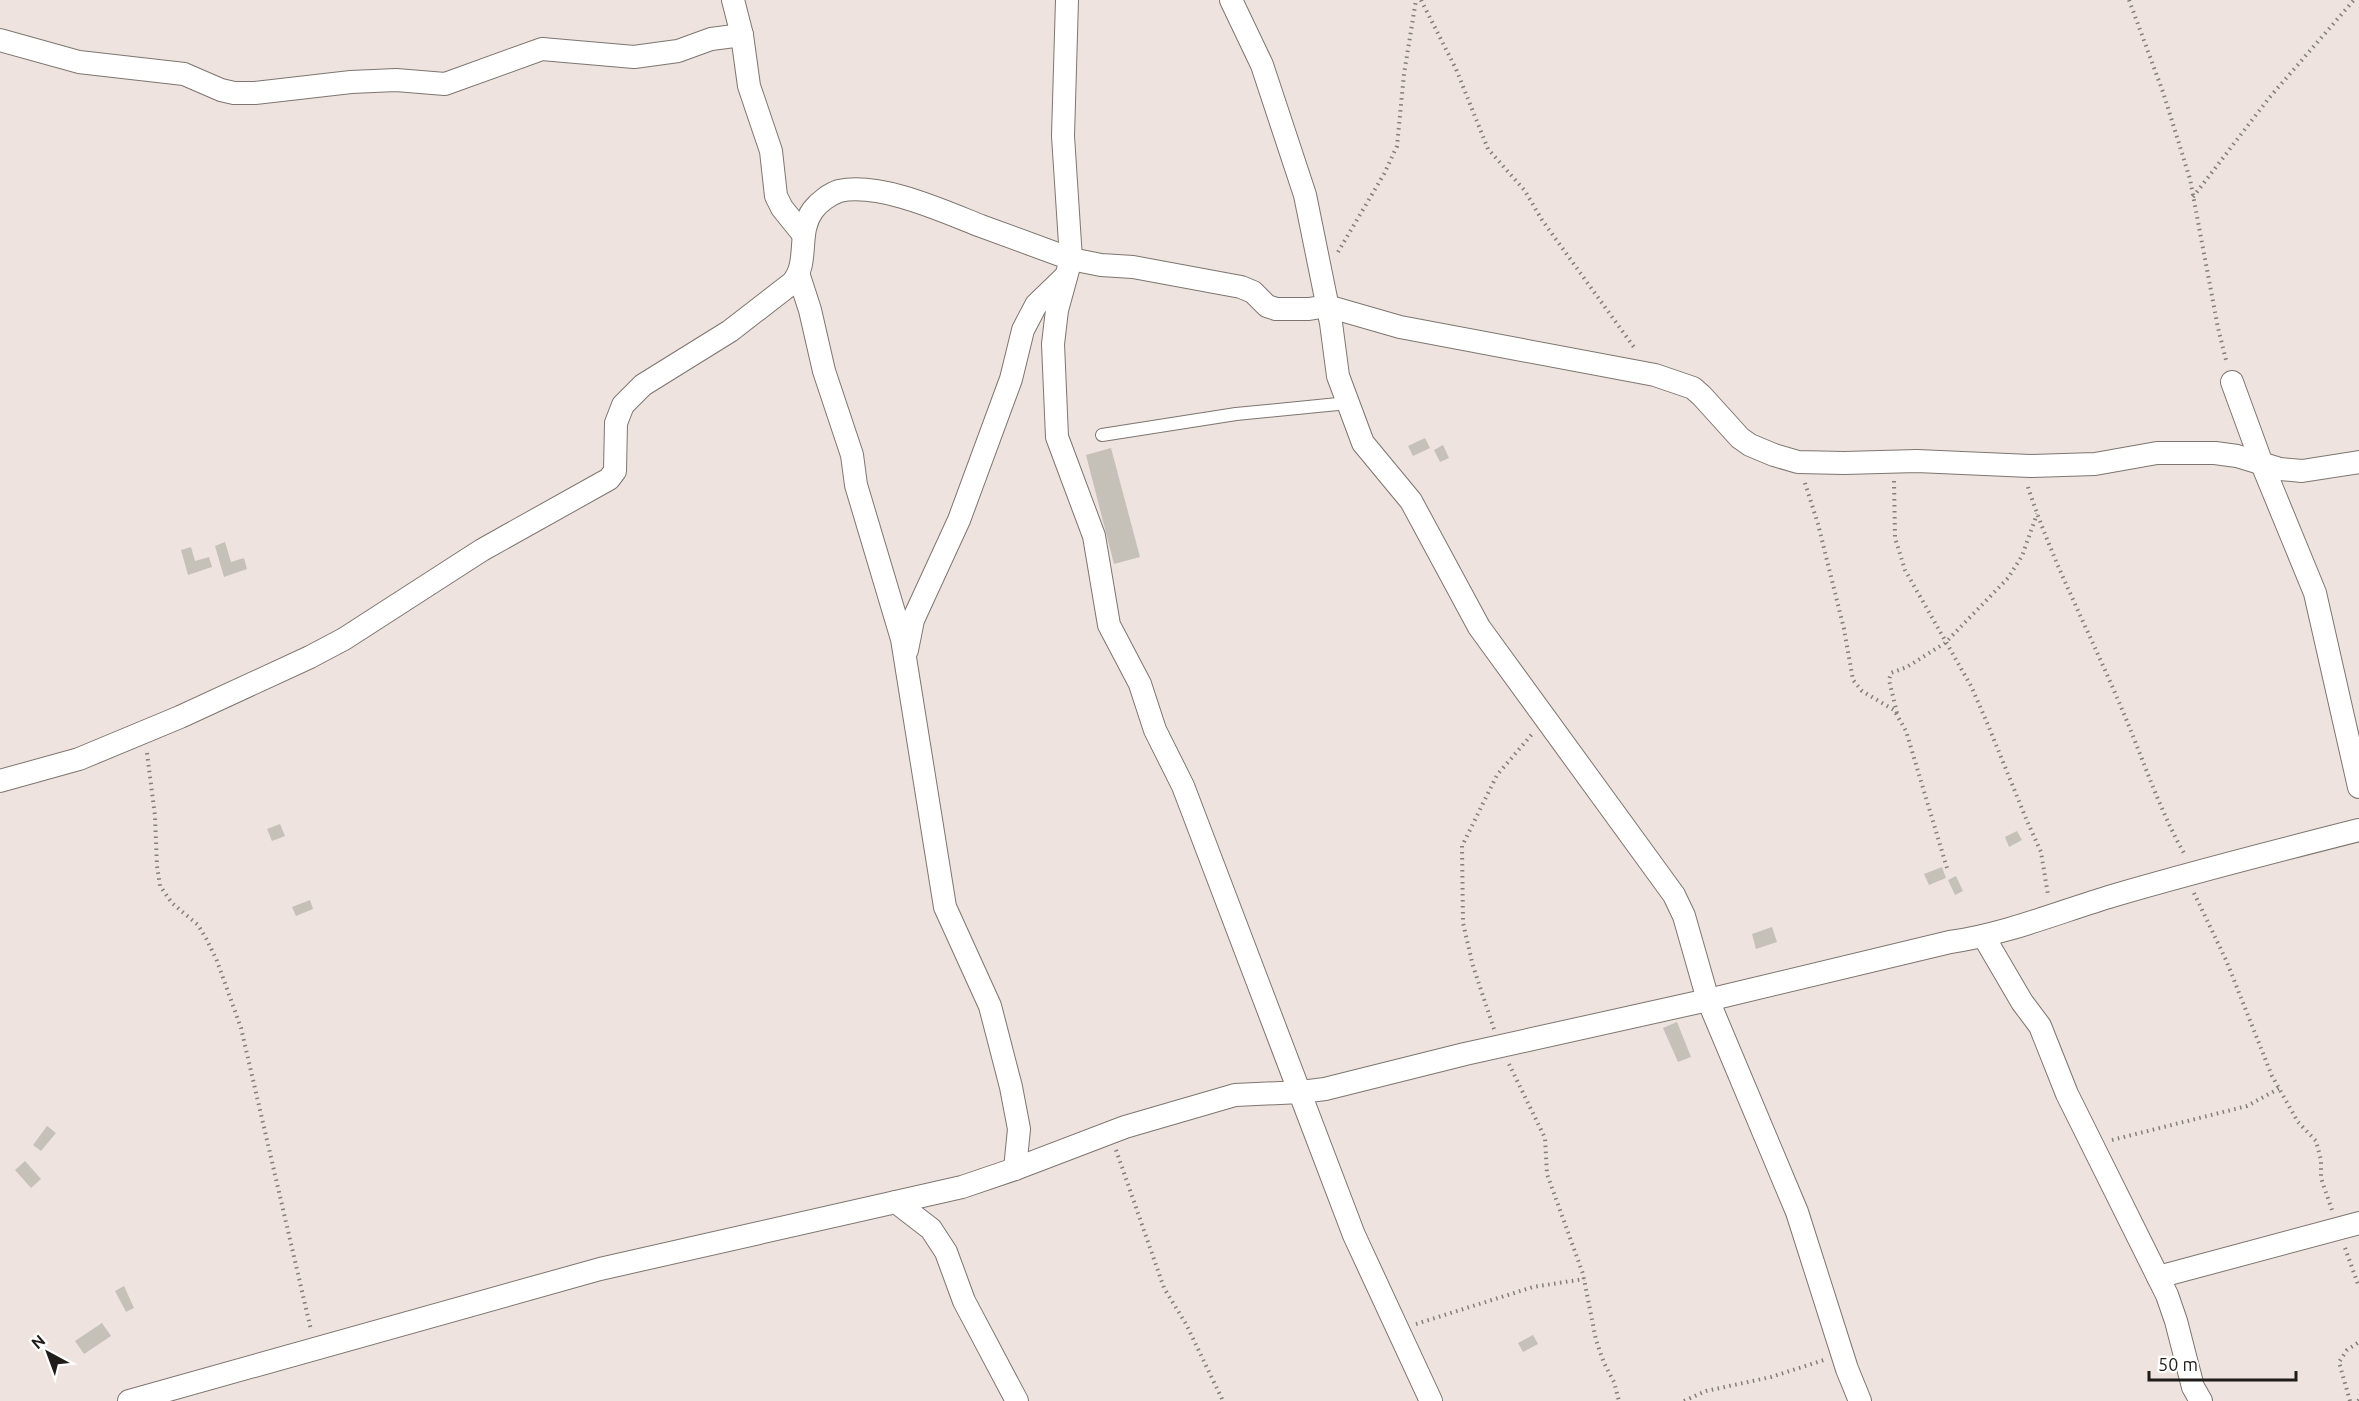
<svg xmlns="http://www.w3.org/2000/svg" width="2359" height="1401" viewBox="0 0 2359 1401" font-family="Ubuntu,sans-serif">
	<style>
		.building { fill: #c6c1b8 }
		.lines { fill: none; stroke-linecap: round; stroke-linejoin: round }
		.service-casing { stroke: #7e7570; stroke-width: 14 }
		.minor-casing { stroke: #7e7570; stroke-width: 24 }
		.path { stroke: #857e7a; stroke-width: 4; stroke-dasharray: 1.5 4.5; stroke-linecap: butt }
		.service { stroke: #fff; stroke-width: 12 }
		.minor { stroke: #fff; stroke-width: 22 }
	</style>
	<rect width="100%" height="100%" fill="#eee3de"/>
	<g class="building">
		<polygon points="1425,438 1430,448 1413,456 1408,446"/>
		<polygon points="1443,445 1449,458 1440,462 1434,450"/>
		<polygon points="1111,448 1140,557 1114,564 1086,455"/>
		<polygon points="225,542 231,562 244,558 247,569 224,577 215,546"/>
		<polygon points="191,547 195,561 209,557 212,567 188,575 181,550"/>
		<polygon points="280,824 285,836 272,841 267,829"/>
		<polygon points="2017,831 2022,840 2009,847 2005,837"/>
		<polygon points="1942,867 1946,878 1929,885 1924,874"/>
		<polygon points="1956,876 1963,891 1955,895 1948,880"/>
		<polygon points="310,900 313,909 296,916 292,907"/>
		<polygon points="1772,927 1777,942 1756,949 1752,934"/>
		<polygon points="1677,1022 1691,1057 1678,1062 1663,1028"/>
		<polygon points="47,1126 56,1133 41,1151 33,1145"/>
		<polygon points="25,1161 41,1179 31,1188 15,1170"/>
		<polygon points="124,1286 134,1308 126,1312 115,1291"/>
		<polygon points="102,1323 111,1336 84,1354 75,1341"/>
		<polygon points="1533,1335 1538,1344 1523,1352 1518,1343"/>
	</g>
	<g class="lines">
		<g class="service-casing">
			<polyline id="service" points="1102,435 1236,414 1348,403"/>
		</g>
		<g class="minor-casing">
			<g id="minor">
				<polyline points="733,0 742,35 749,86 771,151 776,196 782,208 803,234"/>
				<polyline points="1067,0 1063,136 1071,259 1057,310 1053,344 1057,437 1094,536 1109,625 1140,684 1155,730 1183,786 1354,1235 1431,1401"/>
				<polyline points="1231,0 1262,65 1305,195 1331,323 1338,376 1363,443 1411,501 1479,627 1674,895 1684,916 1708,1000 1797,1212 1847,1369 1860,1401"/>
				<polyline points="0,40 79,62 184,74 221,90 234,93 255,93 351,82 396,80 445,84 542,49 634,57 678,51 711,39 742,35"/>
				<polyline points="799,276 810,310 824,371 852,455 856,485 902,639 945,907 990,1006 1011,1087 1019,1129 1015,1169"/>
				<polyline points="2232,382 2262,464 2315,593 2359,787"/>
				<polyline points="907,650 913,620 959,520 1011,379 1023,330 1036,305 1066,276"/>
				<path d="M0,781L79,759L180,717L310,657L344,639L482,550L609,479L615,471L616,423L623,405L643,385L730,331L792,283C810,263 796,233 813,210C819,202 830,194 839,191C880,182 943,211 981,226C1011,237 1041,248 1071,259L1101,265L1133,267L1241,287L1253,292L1267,306L1276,309H1309L1327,306L1400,327L1655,375L1693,388L1702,396L1740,438L1750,445L1774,455L1798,462L1844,463L1917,461L2030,466L2095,464L2157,453H2215L2237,456L2280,469L2302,471L2359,462"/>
				<polyline points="1984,937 2022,1002 2040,1026 2067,1094 2167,1295 2176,1321 2193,1387 2201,1401"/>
				<polyline points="896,1202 931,1229 946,1252 964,1301 1017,1401"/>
				<polyline points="2158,1277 2359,1223"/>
				<path d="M129,1401L600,1269L962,1187L1015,1169L1125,1127L1235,1095L1301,1092L1325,1089L1465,1054L1708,1000L1950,942C2006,934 2059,912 2112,896C2194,872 2276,851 2359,830"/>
			</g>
		</g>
		<g class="path">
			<polyline points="1421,0 1456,69 1488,149 1525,191 1542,220 1636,350"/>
			<polyline points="2129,0 2163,92 2190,179 2218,328 2227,364"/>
			<polyline points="2193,197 2269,98 2354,0"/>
			<polyline points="1338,252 1384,174 1397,146 1404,74 1416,0"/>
			<polyline points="1894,481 1895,538 1905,570 1971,686 1988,725 2027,821 2041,852 2048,895"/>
			<polyline points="1805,483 1818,524 1844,629 1853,680 1862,691 1894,710 1906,731 1947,868"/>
			<path d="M2028,487C2052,561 2088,629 2118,700C2141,752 2157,806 2185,855"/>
			<polyline points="1897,713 1889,680 1891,673 1907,667 1945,643 2008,578 2022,556 2037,514"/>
			<polyline points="147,753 155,816 157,866 160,886 172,903 198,925 207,940 217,961 241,1028 311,1330"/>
			<polyline points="2194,893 2226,960 2272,1076 2298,1122 2316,1141 2321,1160 2321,1178 2332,1210"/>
			<polyline points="1494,1029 1473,966 1463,923 1462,846 1497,775 1533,733"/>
			<polyline points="1509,1064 1545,1138 1547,1174 1583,1274 1596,1340 1604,1363 1614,1382 1619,1401"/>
			<polyline points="2112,1140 2247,1106 2280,1088"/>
			<polyline points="1116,1150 1164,1288 1186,1324 1223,1401"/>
			<polyline points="2345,1248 2359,1287"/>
			<polyline points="1416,1324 1533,1287 1584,1279"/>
			<polyline points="1684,1401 1706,1391 1771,1377 1824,1360"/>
			<polyline points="2350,1401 2339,1362 2347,1350 2359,1342"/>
			<polyline points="2358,1401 2359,1400"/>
		</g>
		<use href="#service" class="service"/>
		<use href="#minor" class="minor"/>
	</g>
	<g transform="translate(48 1353) rotate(319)" stroke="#ffffff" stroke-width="4.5" paint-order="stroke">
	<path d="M0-4.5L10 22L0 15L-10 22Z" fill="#201c1a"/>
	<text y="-9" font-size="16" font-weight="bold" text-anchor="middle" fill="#201c1a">N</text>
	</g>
	<path d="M2149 1371v9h147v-9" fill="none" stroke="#201c1a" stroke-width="3"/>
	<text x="2158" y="1371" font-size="18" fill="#201c1a" stroke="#ffffff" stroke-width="4.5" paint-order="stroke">50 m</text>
</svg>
